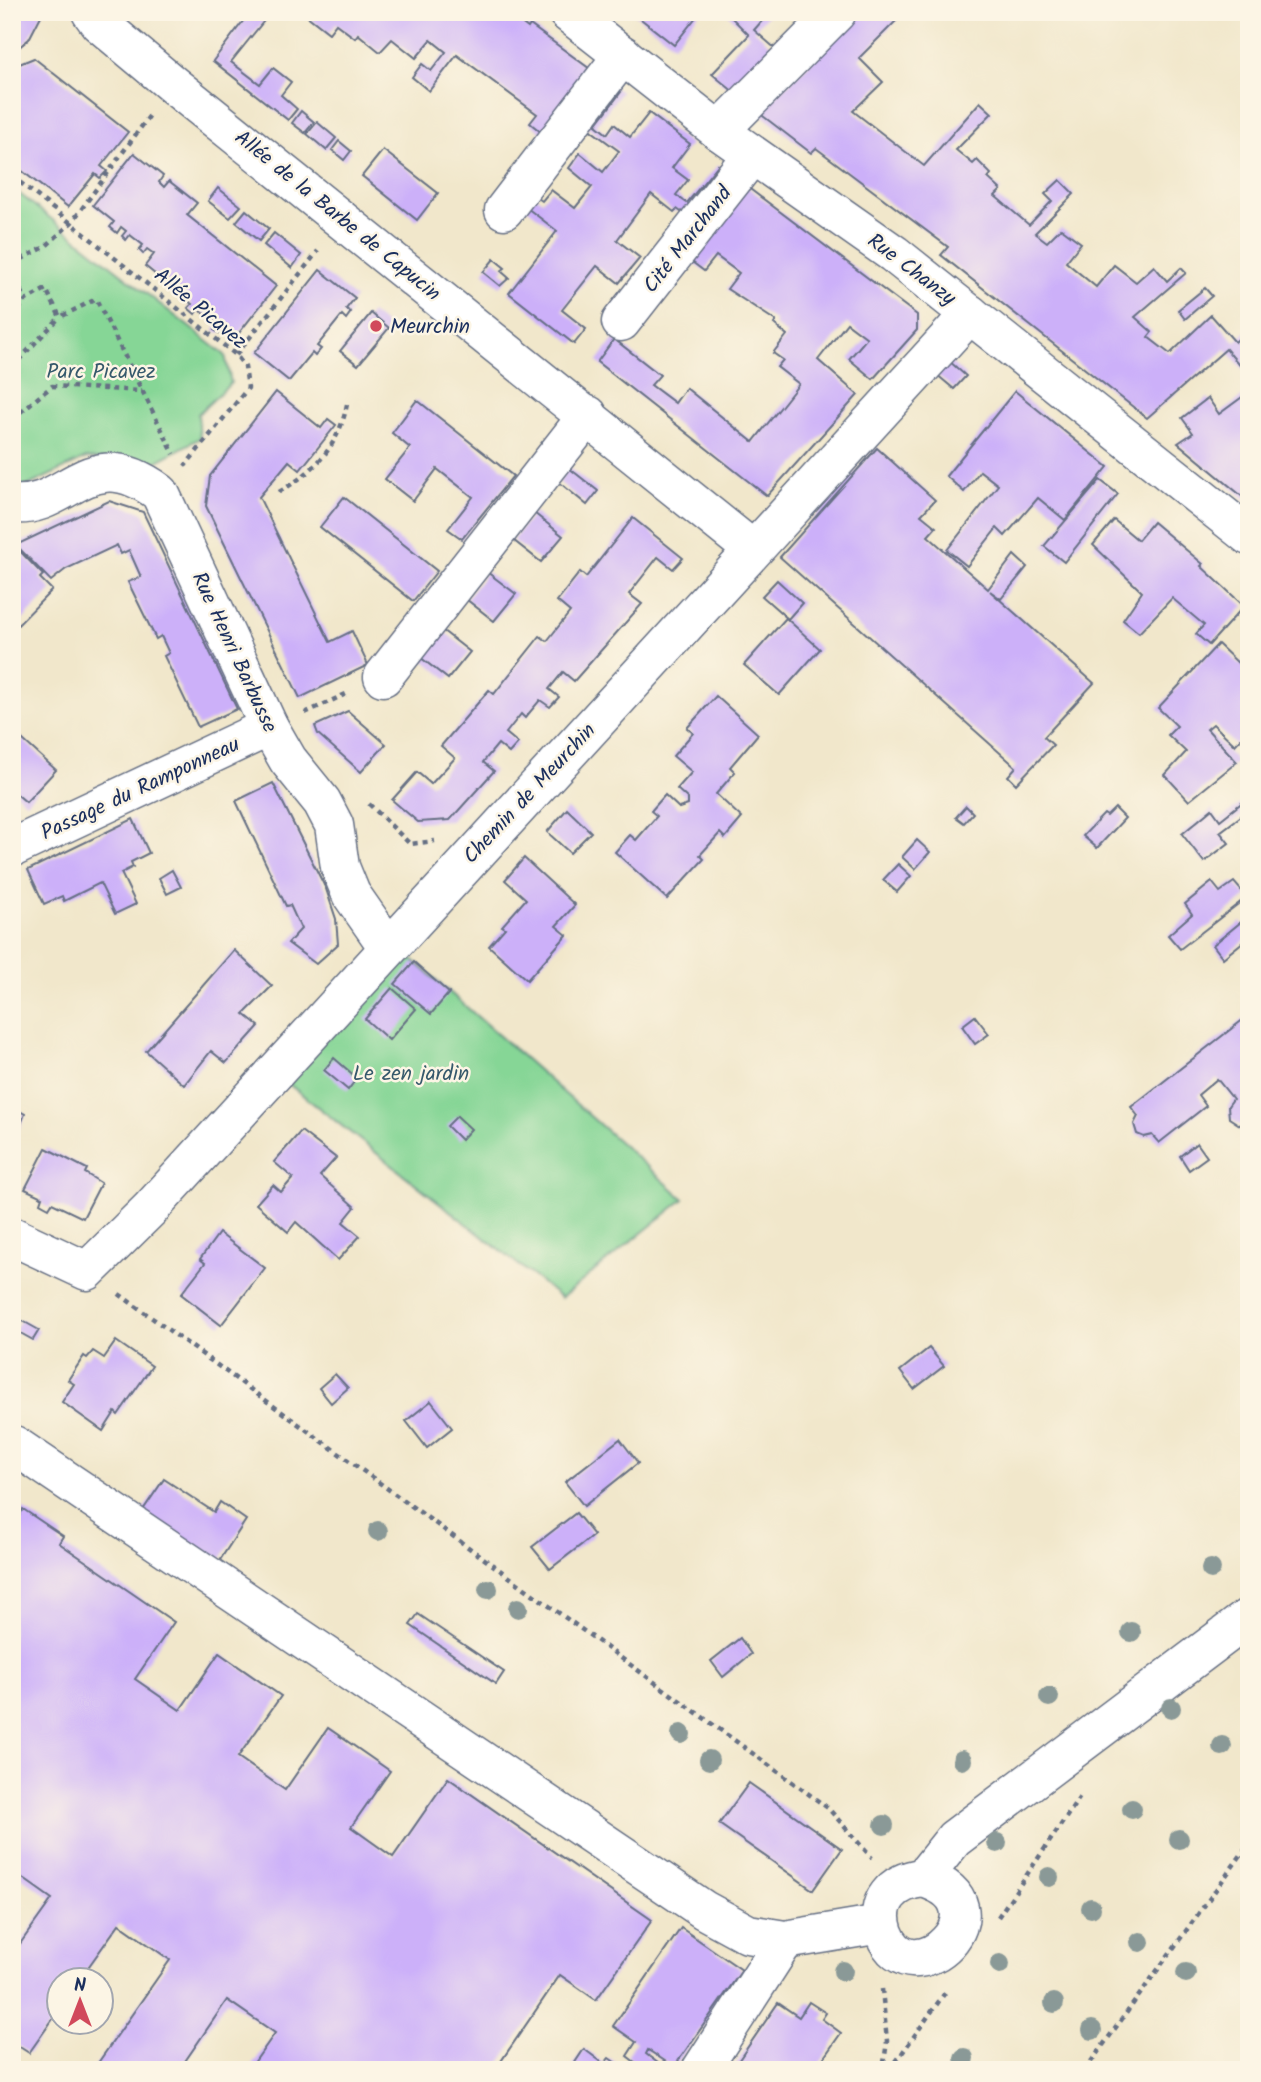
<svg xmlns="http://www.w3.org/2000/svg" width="1261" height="2082" viewBox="0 0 1261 2082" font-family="Kalam,sans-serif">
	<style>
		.green { fill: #86d696; stroke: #50827a; stroke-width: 2 }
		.building { fill: #ccb0f9 }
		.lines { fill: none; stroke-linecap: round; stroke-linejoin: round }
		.minor-casing { stroke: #666f84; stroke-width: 41 }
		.path { stroke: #666f84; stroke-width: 4.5; stroke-dasharray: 5 5; stroke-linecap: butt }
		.minor { stroke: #fff; stroke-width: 38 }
		.tree { fill: #8a9997 }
		.poi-dot { fill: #d1495b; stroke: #fcf5e5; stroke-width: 2.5 }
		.labels { text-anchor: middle; stroke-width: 5; stroke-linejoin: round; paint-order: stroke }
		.street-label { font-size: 21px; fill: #1b2f5e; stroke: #fcf5e5 }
		.poi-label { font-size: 21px; fill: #1b2f5e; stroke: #fcf5e5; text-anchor: start }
		.park-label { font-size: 21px; fill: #36596c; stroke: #fcf5e5 }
	</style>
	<rect width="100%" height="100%" fill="#fcf5e5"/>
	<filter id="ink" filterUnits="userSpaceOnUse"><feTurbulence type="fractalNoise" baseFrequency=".0143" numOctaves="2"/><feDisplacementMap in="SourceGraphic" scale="14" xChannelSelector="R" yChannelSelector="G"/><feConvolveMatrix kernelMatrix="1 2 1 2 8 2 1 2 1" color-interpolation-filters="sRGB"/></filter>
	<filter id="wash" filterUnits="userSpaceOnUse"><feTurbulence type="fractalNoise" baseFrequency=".00686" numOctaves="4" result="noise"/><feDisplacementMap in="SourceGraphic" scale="28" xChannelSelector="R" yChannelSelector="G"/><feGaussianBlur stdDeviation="1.57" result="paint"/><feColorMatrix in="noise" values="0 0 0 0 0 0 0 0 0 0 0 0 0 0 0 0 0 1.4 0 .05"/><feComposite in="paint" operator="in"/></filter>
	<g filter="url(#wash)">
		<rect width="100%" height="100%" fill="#f1e7cb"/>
		<g class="green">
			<polygon points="12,188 225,355 231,383 198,414 200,438 152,464 86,458 19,490 12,489"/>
			<polygon points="403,951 684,1199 561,1298 286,1082"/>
		</g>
		<g id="blocks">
			<g class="building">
				<polygon points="12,12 43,12 29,39 12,53"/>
				<polygon points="250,12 271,12 231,62 260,84 273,68 291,82 281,95 297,109 288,120 213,61"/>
				<polygon points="302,12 507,12 528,28 530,25 601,77 552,141 530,123 537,114 457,55 429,91 412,77 422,64 431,71 446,52 431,40 416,58 392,39 380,52 358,34 355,38 336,24 329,33"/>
				<polygon points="632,12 700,12 674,45"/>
				<polygon points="726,12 770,12 754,30 777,50 735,93 712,74 749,35"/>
				<polygon points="862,12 905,12 859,58 883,82 853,111 924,166 980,102 992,113 956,150 973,164 977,160 991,174 988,178 1001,190 995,196 1029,225 1052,201 1045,194 1060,180 1074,194 1035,233 1047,242 1061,228 1081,243 1066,262 1096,287 1114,265 1136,282 1154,266 1167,281 1181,268 1186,273 1135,317 1152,332 1148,337 1170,354 1211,315 1235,342 1249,329 1249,376 1226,349 1147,418 941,255 948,247 816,148 811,153 759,113"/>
				<polygon points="34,58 128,132 101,166 107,171 100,178 95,174 68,207 12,163 12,67"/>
				<polygon points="606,81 621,92 596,125 607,134 614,124 630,137 649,113 690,144 672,168 688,180 676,195 684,201 687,203 718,165 732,176 688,217 677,209 674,212 651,194 617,240 640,258 619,283 597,266 562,310 586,329 574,344 509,293 557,231 527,208 523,187 542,201 551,190 575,208 592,187 569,168 580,153 603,172 619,151 577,120"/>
				<polygon points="301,111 314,122 305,133 292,123"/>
				<polygon points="317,122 336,138 326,150 307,134"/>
				<polygon points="339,141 351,151 344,160 332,150"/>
				<polygon points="383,150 438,193 417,220 362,176"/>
				<polygon points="134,153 163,176 159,182 164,187 169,181 197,203 187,215 276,286 235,338 223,328 219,333 214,330 218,324 198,309 195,314 188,308 192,304 145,266 154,254 147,249 143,254 139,250 143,245 130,235 126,240 122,236 126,231 121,227 117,233 110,227 114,222 93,205"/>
				<polygon points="738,180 917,315 917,330 873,379 849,359 867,338 847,323 818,360 858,395 767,496 597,362 614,339 660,375 651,385 675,403 686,388 753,442 799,384 777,367 783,360 773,353 787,335 774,324 776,321 727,289 739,273 716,256 704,271 692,262"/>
				<polygon points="218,188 241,206 230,218 208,201"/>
				<polygon points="246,210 269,229 259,241 236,222"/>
				<polygon points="274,233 301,255 292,268 264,245"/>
				<polygon points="494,259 505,268 501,271 509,278 500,286 483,272"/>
				<polygon points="320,270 355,298 346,309 351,312 346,319 342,315 317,346 321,349 315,356 312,353 289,381 254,353"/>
				<polygon points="1205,288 1212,296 1185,319 1178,310"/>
				<polygon points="371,313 389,328 358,365 340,351"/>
				<polygon points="948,360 966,376 954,389 936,374"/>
				<polygon points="1015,391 1108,467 1065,520 1038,498 1005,536 997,528 967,566 947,550 998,485 980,471 964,492 946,476"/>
				<polygon points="276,392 321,428 328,419 336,425 300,470 289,461 259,497 330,642 352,631 368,665 300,698 206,506 210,476"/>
				<polygon points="1249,392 1249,502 1178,443 1193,433 1182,418 1208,398 1219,414"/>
				<polygon points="417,400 513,476 462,539 448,529 473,497 437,469 413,501 385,479 410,448 392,433"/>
				<polygon points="877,448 935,500 921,515 936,527 928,536 988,589 1014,555 1027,567 1001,599 990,591 1094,683 1044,737 1053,745 1016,784 1008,776 1016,767 780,557"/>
				<polygon points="569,468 598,491 587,505 559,482"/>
				<polygon points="1100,480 1118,494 1064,562 1044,546"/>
				<polygon points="344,497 437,571 413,601 320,527"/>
				<polygon points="109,501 143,512 237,709 198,727 164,656 169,653 161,636 156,639 128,582 141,577 129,550 121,554 117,545 66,569 51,581 16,545"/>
				<polygon points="534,513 563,536 541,562 513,540"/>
				<polygon points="633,518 683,558 673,569 658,557 629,594 642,604 574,681 563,672 549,689 559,697 550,707 540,700 525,718 521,714 506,733 518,743 509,753 498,744 483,762 494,771 450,820 418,822 392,800 417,772 431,784 455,758 441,746 489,690 494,694 540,636 547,641 570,612 557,601 580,572 586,577"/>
				<polygon points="1114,520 1138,540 1153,522 1203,564 1201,566 1244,606 1209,645 1196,634 1204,625 1172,598 1139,633 1123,620 1142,592 1093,545"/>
				<polygon points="14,545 43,575 40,578 52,590 12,631"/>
				<polygon points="487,572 516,594 494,621 466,599"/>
				<polygon points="777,580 802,603 788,619 762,596"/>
				<polygon points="786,618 820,649 779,695 744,665"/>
				<polygon points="442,630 470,652 448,679 420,657"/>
				<polygon points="1218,644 1240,665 1245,659 1249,662 1249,730 1235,745 1213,724 1207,729 1237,762 1189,801 1165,775 1186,752 1168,735 1177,726 1158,708"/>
				<polygon points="716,696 758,734 730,767 735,772 716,794 742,818 725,838 720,833 700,855 704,859 667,899 615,852 630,835 636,840 657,816 651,811 665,795 679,808 688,805 688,799 677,789 692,772 673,756 693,733 687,728"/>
				<polygon points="348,711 386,744 361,772 318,734 315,726"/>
				<polygon points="12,730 56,770 26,802 12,790"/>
				<polygon points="273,783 326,889 336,919 338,944 316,964 288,943 301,929 290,905 286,906 236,801"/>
				<polygon points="1249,797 1249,810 1220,832 1229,843 1204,862 1182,834 1212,809 1220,820"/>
				<polygon points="966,806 973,813 964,823 956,817"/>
				<polygon points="1115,808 1125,818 1097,848 1083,836 1104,814 1107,816"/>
				<polygon points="567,809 591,832 570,853 547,832"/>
				<polygon points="133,819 149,853 131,862 133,867 121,873 136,904 115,914 100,883 64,901 62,896 44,904 28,870"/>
				<polygon points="917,840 930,852 915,869 902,857"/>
				<polygon points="524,858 575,905 556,926 567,935 527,980 489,946 505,928 502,926 526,899 505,880"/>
				<polygon points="898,864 911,876 897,892 883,880"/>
				<polygon points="172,870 181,887 167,894 159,878"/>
				<polygon points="1212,882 1220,892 1234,882 1247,897 1180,949 1168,935 1192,914 1185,904"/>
				<polygon points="1241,922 1249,932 1249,937 1223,958 1213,945"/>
				<polygon points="234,950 272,986 244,1014 259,1026 226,1063 211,1051 184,1085 146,1051"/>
				<polygon points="414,962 449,993 431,1014 395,984"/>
				<polygon points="392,988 416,1009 389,1040 365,1019"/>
				<polygon points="1249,1015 1249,1123 1243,1127 1229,1118 1228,1106 1233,1099 1217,1079 1198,1095 1206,1106 1159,1143 1152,1135 1144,1137 1137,1134 1134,1124 1138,1116 1131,1107"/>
				<polygon points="975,1016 989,1034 975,1044 962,1026"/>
				<polygon points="334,1058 357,1078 348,1090 324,1070"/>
				<polygon points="16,1109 25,1114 12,1146 12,1113"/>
				<polygon points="457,1116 471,1129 461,1140 447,1126"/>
				<polygon points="301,1131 336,1158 320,1176 355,1207 343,1222 360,1236 338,1260 296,1222 288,1232 256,1204 273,1185 281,1192 293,1178 274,1162"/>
				<polygon points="1197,1143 1207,1157 1189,1170 1180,1156"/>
				<polygon points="46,1148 87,1169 85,1173 101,1183 83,1218 52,1203 49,1208 40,1203 42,1197 25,1189"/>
				<polygon points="219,1233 265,1268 221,1325 181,1294 205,1263 200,1259"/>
				<polygon points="21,1320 39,1330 33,1340 15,1330"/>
				<polygon points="116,1341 152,1366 118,1415 115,1412 103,1431 62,1402 74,1384 68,1380 84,1356 87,1358 93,1351 104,1358"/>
				<polygon points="929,1348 944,1366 914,1389 900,1371"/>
				<polygon points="335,1374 348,1388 331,1403 319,1388"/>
				<polygon points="431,1401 452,1428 427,1448 406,1421"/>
				<polygon points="620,1439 638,1463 584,1506 565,1482"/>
				<polygon points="164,1479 214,1512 220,1502 246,1520 216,1566 139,1516"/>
				<polygon points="23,1509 63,1536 59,1543 174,1622 135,1679 180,1710 219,1653 281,1696 238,1757 285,1790 328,1728 390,1771 351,1827 393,1857 448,1778 652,1920 596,2000 560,1975 495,2070 249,2070 275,2033 227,2000 179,2070 93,2070 170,1960 119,1924 79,1980 60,1980 60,2009 29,2053 12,2042 12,1955 52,1899 14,1872 12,1874 12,1512 19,1516"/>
				<polygon points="576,1513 594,1535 550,1569 532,1547"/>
				<polygon points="418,1614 504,1672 496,1684 410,1625"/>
				<polygon points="740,1638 751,1654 723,1677 711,1661"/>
				<polygon points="749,1783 842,1849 813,1890 719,1824"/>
				<polygon points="681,1928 742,1970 674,2067 648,2050 646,2054 667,2070 645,2070 627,2056 636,2042 613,2026"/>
				<polygon points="809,2002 826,2013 822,2019 841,2033 815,2070 732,2070 778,2003 799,2017"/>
				<polygon points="584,2049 604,2064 609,2058 626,2070 570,2070"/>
			</g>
		</g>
	</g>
	<g filter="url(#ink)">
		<use href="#blocks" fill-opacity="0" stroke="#666f84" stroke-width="2"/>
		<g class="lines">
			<g class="minor-casing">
				<g id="minor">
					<polyline points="91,12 99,23 172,84 753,550"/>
					<polyline points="567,12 719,131 894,254 1249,536"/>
					<polyline points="719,131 837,12"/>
					<polyline points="504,210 623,55"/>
					<polyline points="621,322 752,155"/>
					<path d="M12,504C69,510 87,439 160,493L269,727L288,760L322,802L334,825L340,867L351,894L388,947"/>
					<polyline points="383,677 588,415"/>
					<polyline points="12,848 269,727"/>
					<polyline points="12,1236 87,1271 150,1209 970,314"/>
					<polyline points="14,1445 704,1910 748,1934 785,1940 881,1924"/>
					<path d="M923,1878C1014,1905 911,2004 884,1933C873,1902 893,1881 923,1878L954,1839L1249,1617"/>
					<polyline points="701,2070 785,1940"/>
				</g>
			</g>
			<g class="path">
				<polyline points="12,176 236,355 245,367 248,388 185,466"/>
				<polyline points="12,264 45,247 72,222 150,115"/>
				<polyline points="12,272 26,300"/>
				<polyline points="12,318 26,300 46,289 60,317 96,299 174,454"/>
				<polyline points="236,355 318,251"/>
				<polyline points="12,367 60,317"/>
				<polyline points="12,388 18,414 52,386 142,391"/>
				<path d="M279,492C315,471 339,446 347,404"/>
				<polyline points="305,713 348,693"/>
				<polyline points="369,804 410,844 435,841"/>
				<polyline points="119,1294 828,1808 872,1858"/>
				<polyline points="998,1917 1082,1794"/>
				<polyline points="882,1989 887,2041 883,2070"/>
				<polyline points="890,2070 947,1990"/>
				<polyline points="1085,2070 1249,1844"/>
			</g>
			<use href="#minor" class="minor"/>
		</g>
		<g class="tree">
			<circle cx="378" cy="1531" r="10"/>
			<circle cx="1211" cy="1569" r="10"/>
			<circle cx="488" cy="1589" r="10"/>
			<circle cx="518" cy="1608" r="10"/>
			<circle cx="1131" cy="1632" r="10"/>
			<circle cx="1049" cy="1697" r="10"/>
			<circle cx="1171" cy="1708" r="10"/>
			<circle cx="681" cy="1734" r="10"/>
			<circle cx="1222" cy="1746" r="10"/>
			<circle cx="709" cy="1760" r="10"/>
			<circle cx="962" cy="1760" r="10"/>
			<circle cx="1132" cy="1809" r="10"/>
			<circle cx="884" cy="1825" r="10"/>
			<circle cx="1179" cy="1839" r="10"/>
			<circle cx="997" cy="1843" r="10"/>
			<circle cx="1049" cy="1877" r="10"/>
			<circle cx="1091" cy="1908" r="10"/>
			<circle cx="1140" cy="1942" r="10"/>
			<circle cx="1000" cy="1964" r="10"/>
			<circle cx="843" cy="1971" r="10"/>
			<circle cx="1186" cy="1973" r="10"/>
			<circle cx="1054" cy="2003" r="10"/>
			<circle cx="1092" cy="2030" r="10"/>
			<circle cx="964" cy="2058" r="10"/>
		</g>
	</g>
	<circle class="poi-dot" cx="376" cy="326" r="7"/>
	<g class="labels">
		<g class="street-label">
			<text transform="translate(338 215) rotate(39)" y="7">Allée de la Barbe de Capucin</text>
			<text transform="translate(687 239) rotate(-52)" y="7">Cité Marchand</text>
			<text transform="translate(912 269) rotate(37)" y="7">Rue Chanzy</text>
			<text transform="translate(201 308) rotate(40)" y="7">Allée Picavez</text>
			<text transform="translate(235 652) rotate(65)" y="7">Rue Henri Barbusse</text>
			<text transform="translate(140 788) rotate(-25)" y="7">Passage du Ramponneau</text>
			<text transform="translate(529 793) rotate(-47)" y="7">Chemin de Meurchin</text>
		</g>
		<g class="poi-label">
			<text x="390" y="333">Meurchin</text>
		</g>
		<g class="park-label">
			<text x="101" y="378">Parc Picavez</text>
			<text x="411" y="1080">Le zen jardin</text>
		</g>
	</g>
	<rect width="1261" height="2082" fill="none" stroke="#fcf5e5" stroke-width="42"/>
	<g transform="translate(80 2001)"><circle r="33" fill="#fcf5e5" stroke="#a2a6af" stroke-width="2"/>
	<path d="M0-5L12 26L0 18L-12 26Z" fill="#d1495b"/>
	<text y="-10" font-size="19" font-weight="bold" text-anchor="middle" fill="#1b2f5e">N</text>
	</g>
</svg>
